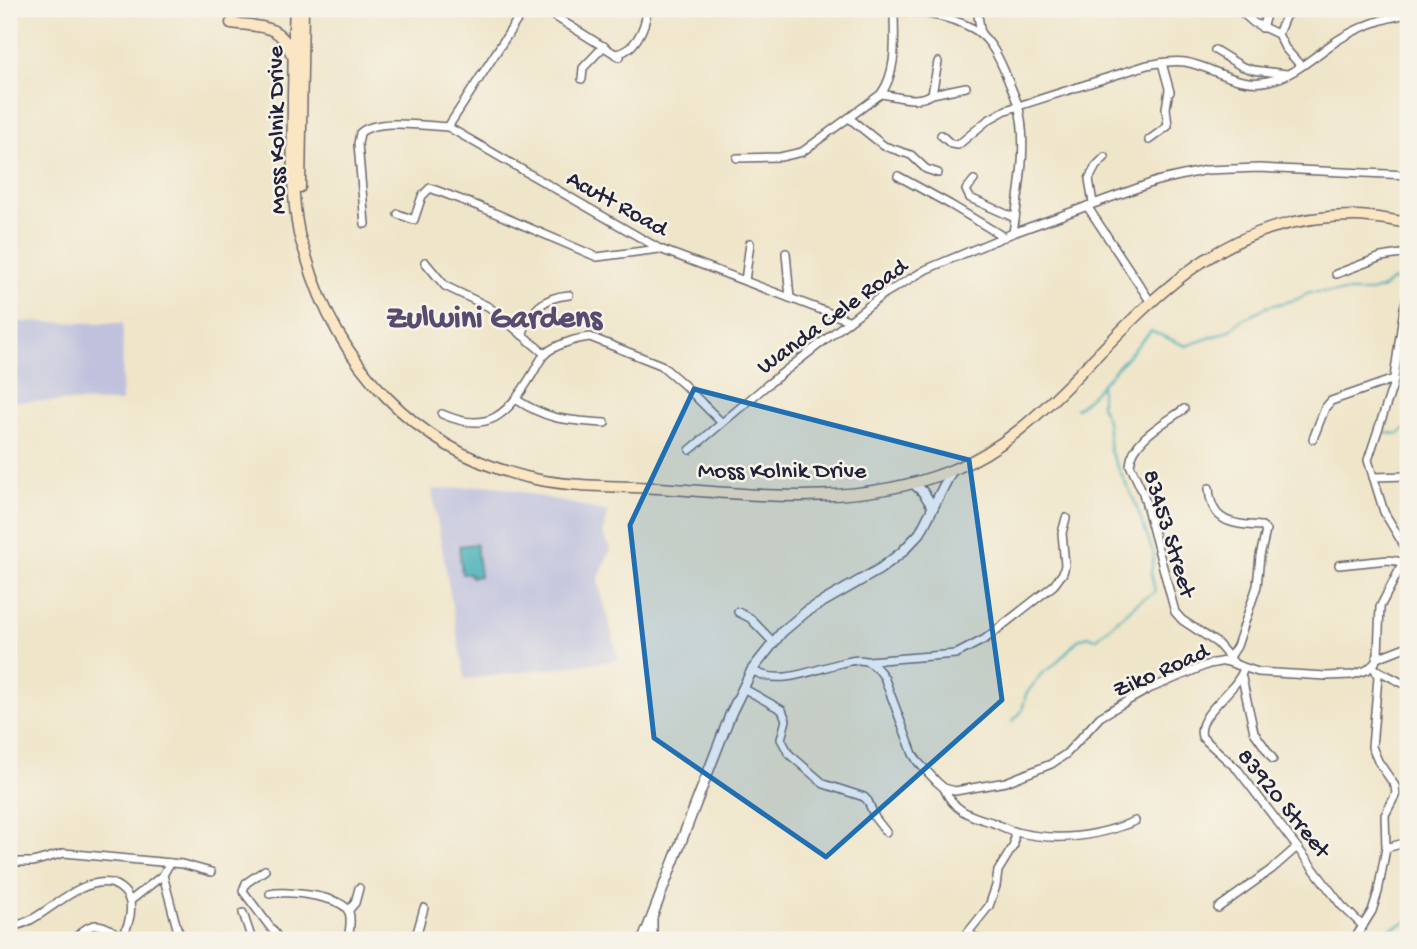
<svg xmlns="http://www.w3.org/2000/svg" width="1417" height="949" viewBox="0 0 1417 949" font-family="'Gochi Hand',sans-serif">
	<style>
		.industrial { fill: #c0c2dd }
		.water { fill: #3cadb6; stroke: #2f6878; stroke-width: 2 }
		.lines { fill: none; stroke-linecap: round; stroke-linejoin: round }
		.stream { stroke: #3cadb6; stroke-width: 2 }
		.minor-casing { stroke: #6a666d; stroke-width: 10 }
		.tertiary-casing { stroke: #6a666d; stroke-width: 12 }
		.secondary-casing { stroke: #6a666d; stroke-width: 13 }
		.minor { stroke: #fff; stroke-width: 7 }
		.tertiary { stroke: #fff; stroke-width: 9 }
		.secondary { stroke: #fbe6c4; stroke-width: 10 }
		.marked { fill: #1f6fb2; fill-opacity: 0.2; stroke: #1f6fb2; stroke-width: 5; stroke-linejoin: round }
		.labels { text-anchor: middle; stroke-width: 5; stroke-linejoin: round; paint-order: stroke }
		.street-label { font-size: 24px; fill: #22223b; stroke: #f7f3e8 }
		.district-label { font-size: 32px; font-weight: bold; fill: #584b70; stroke: #f7f3e8 }
	</style>
	<rect width="100%" height="100%" fill="#f7f3e8"/>
	<filter id="ink" filterUnits="userSpaceOnUse"><feTurbulence type="fractalNoise" baseFrequency=".0143" numOctaves="2"/><feDisplacementMap in="SourceGraphic" scale="14" xChannelSelector="R" yChannelSelector="G"/><feConvolveMatrix kernelMatrix="1 2 1 2 8 2 1 2 1" color-interpolation-filters="sRGB"/></filter>
	<filter id="wash" filterUnits="userSpaceOnUse"><feTurbulence type="fractalNoise" baseFrequency=".00686" numOctaves="4" result="noise"/><feDisplacementMap in="SourceGraphic" scale="28" xChannelSelector="R" yChannelSelector="G"/><feGaussianBlur stdDeviation="1.57" result="paint"/><feColorMatrix in="noise" values="0 0 0 0 0 0 0 0 0 0 0 0 0 0 0 0 0 1.4 0 .05"/><feComposite in="paint" operator="in"/></filter>
	<g filter="url(#wash)">
		<rect width="100%" height="100%" fill="#efe5c9"/>
		<g class="industrial">
			<polygon points="9,322 123,323 122,402 9,401"/>
			<polygon points="492,485 608,512 603,534 611,549 598,580 619,660 465,679 432,490"/>
		</g>
		<polygon class="water" points="476,544 480,576 471,577 470,574 462,574 459,546"/>
		<g class="lines">
			<g class="stream">
				<polyline points="1076,409 1087,400 1151,331 1186,346 1229,331 1241,320 1266,307 1298,299 1309,292 1371,292 1383,288 1391,281 1408,276"/>
				<polyline points="1384,433 1399,434 1408,427"/>
				<polyline points="1012,722 1022,711 1026,694 1042,673 1052,667 1078,640 1088,636 1096,639 1137,603 1155,592 1151,572 1154,555 1134,500 1110,451 1107,420 1101,406 1101,384"/>
				<polyline points="1367,940 1377,934 1408,921"/>
			</g>
		</g>
	</g>
	<g filter="url(#ink)">
		<g class="lines">
			<g class="minor-casing">
				<g id="minor">
					<polyline points="543,9 620,57"/>
					<path d="M856,9C895,12 936,9 972,28C988,36 997,54 1004,70C1008,81 1014,93 1018,105C1029,143 1018,195 1013,233"/>
					<polyline points="977,9 981,34"/>
					<polyline points="1238,9 1254,23 1278,34"/>
					<polyline points="1293,9 1285,17 1278,34 1285,48 1301,66"/>
					<polyline points="950,19 953,9"/>
					<polyline points="1262,28 1268,9"/>
					<polyline points="1215,50 1241,66 1253,70 1287,74"/>
					<path d="M615,54C635,52 646,27 647,9"/>
					<polyline points="1162,63 1170,92"/>
					<polyline points="582,79 583,68 604,46"/>
					<path d="M881,94C897,96 917,104 932,94L938,62"/>
					<polyline points="932,94 966,87"/>
					<polyline points="849,118 884,146 911,155 926,169 938,173"/>
					<polyline points="448,127 521,14 527,9"/>
					<path d="M941,135L951,144L958,145L988,120L1006,110L1147,65C1160,63 1172,60 1185,62C1214,67 1237,88 1268,81C1295,76 1315,55 1338,40C1359,27 1383,18 1408,14"/>
					<polyline points="1149,140 1168,126 1166,108 1169,90"/>
					<path d="M737,158L780,157L802,152L881,94C898,70 894,39 894,10"/>
					<polyline points="898,176 951,205 1004,237"/>
					<polyline points="974,180 966,190 970,198 1015,218"/>
					<polyline points="1093,203 1089,179 1096,166 1105,157"/>
					<polyline points="1087,206 1150,301"/>
					<polyline points="398,214 414,220 422,196 430,188 483,208 597,257 659,249"/>
					<path d="M365,224L358,144L360,133C377,118 425,126 448,127L660,249L848,320"/>
					<polyline points="786,253 790,298"/>
					<polyline points="425,262 445,286 489,307 545,354"/>
					<polyline points="1336,274 1381,257 1408,253"/>
					<polyline points="745,281 750,243"/>
					<path d="M522,335C531,310 543,297 569,295"/>
					<path d="M517,400C550,421 567,420 605,423"/>
					<path d="M1184,409C1165,423 1132,439 1130,465L1143,493L1175,612L1182,620L1217,643L1235,664"/>
					<path d="M442,414C487,434 507,416 530,378C535,371 539,360 545,354C554,345 578,338 590,337L661,365L683,384L721,422"/>
					<polyline points="1313,439 1325,408 1331,401 1394,379"/>
					<polyline points="690,450 767,385 884,294 927,269 1013,233 1157,181 1206,170 1259,168 1408,175"/>
					<polyline points="1373,477 1408,476"/>
					<path d="M1209,488C1211,524 1233,524 1262,526L1266,531L1260,556L1257,586L1237,646L1230,657"/>
					<polyline points="1339,565 1388,560 1404,562"/>
					<polyline points="738,612 750,618 773,642"/>
					<polyline points="1377,658 1408,646"/>
					<polyline points="868,661 956,654 985,639 1054,585 1063,573 1065,565 1062,533 1066,518"/>
					<path d="M1244,668C1237,692 1195,714 1202,737L1238,770L1342,906L1363,926"/>
					<polyline points="1375,669 1408,686"/>
					<path d="M752,670C779,687 812,670 841,663C850,661 860,658 868,662C875,665 880,671 884,677L913,754L918,762L937,782L944,788L955,791L1006,782L1051,764L1066,754L1100,717L1120,705L1149,689L1209,664L1225,661L1258,672L1326,676L1352,675L1367,670L1375,663L1378,654L1380,607L1406,557V549L1384,512L1368,460L1393,385L1404,308L1408,293"/>
					<polyline points="1242,678 1254,732 1273,759"/>
					<polyline points="743,688 782,710 786,720 781,739 789,754 824,784 864,797 868,801 875,818 886,832"/>
					<path d="M944,788C953,810 969,816 991,822C999,825 1008,830 1016,832C1057,842 1097,837 1135,821"/>
					<polyline points="1386,848 1408,842"/>
					<polyline points="9,862 33,862 64,853 182,864 211,872"/>
					<polyline points="265,870 246,883 243,891 280,940"/>
					<polyline points="163,875 177,928 183,940"/>
					<path d="M270,894C285,890 343,896 349,912C352,920 349,933 348,940"/>
					<polyline points="130,901 163,875 170,863"/>
					<polyline points="1218,908 1272,869 1297,847"/>
					<polyline points="348,911 355,903 359,888"/>
					<polyline points="243,913 252,940"/>
					<path d="M9,925C37,930 71,877 111,883C139,894 132,919 121,940"/>
					<polyline points="968,933 980,940"/>
					<path d="M73,940C94,919 99,922 122,937"/>
					<polyline points="415,940 424,908"/>
					<polyline points="653,940 653,917"/>
					<polyline points="962,940 989,906 996,886 998,871 1014,845 1014,831"/>
					<polyline points="1354,940 1372,911 1378,892 1386,848 1385,815 1396,794 1395,786 1378,761 1372,747 1378,677 1375,669 1372,667"/>
				</g>
			</g>
			<g class="tertiary-casing">
				<g id="tertiary">
					<polyline points="913,483 923,492 933,507"/>
					<polyline points="643,940 731,713 752,670 782,632 807,611 880,569 902,552 920,533 952,470"/>
				</g>
			</g>
			<g class="secondary-casing">
				<g id="secondary">
					<path d="M295,9C293,37 294,66 293,94C293,141 290,188 299,234C301,242 304,249 306,256C337,364 416,450 526,477C574,489 625,485 673,489C766,496 863,506 950,471C1002,451 1042,412 1080,373C1161,289 1228,216 1354,216C1372,216 1390,220 1408,223"/>
					<polyline points="257,12 271,9"/>
					<path d="M231,23C259,27 280,23 291,53"/>
					<polyline points="300,187 303,9"/>
				</g>
			</g>
			<use href="#minor" class="minor"/>
			<use href="#tertiary" class="tertiary"/>
			<use href="#secondary" class="secondary"/>
		</g>
	</g>
	<path class="marked" d="M694,389L969,460L1002,700L826,857L654,738L630,525Z"/>
	<g class="labels">
		<g class="street-label">
			<text transform="translate(275 130) rotate(-91)" y="8">Moss Kolnik Drive</text>
			<text transform="translate(618 202) rotate(29)" y="8">Acutt Road</text>
			<text transform="translate(831 315) rotate(-36)" y="8">Wanda Cele Road</text>
			<text x="782" y="477">Moss Kolnik Drive</text>
			<text transform="translate(1171 533) rotate(73)" y="8">83453 Street</text>
			<text transform="translate(1160 669) rotate(-24)" y="8">Ziko Road</text>
			<text transform="translate(1285 802) rotate(51)" y="8">83920 Street</text>
		</g>
		<g class="district-label">
			<text x="494" y="326">Zulwini Gardens</text>
		</g>
	</g>
	<rect width="1417" height="949" fill="none" stroke="#f7f3e8" stroke-width="35"/>
</svg>
